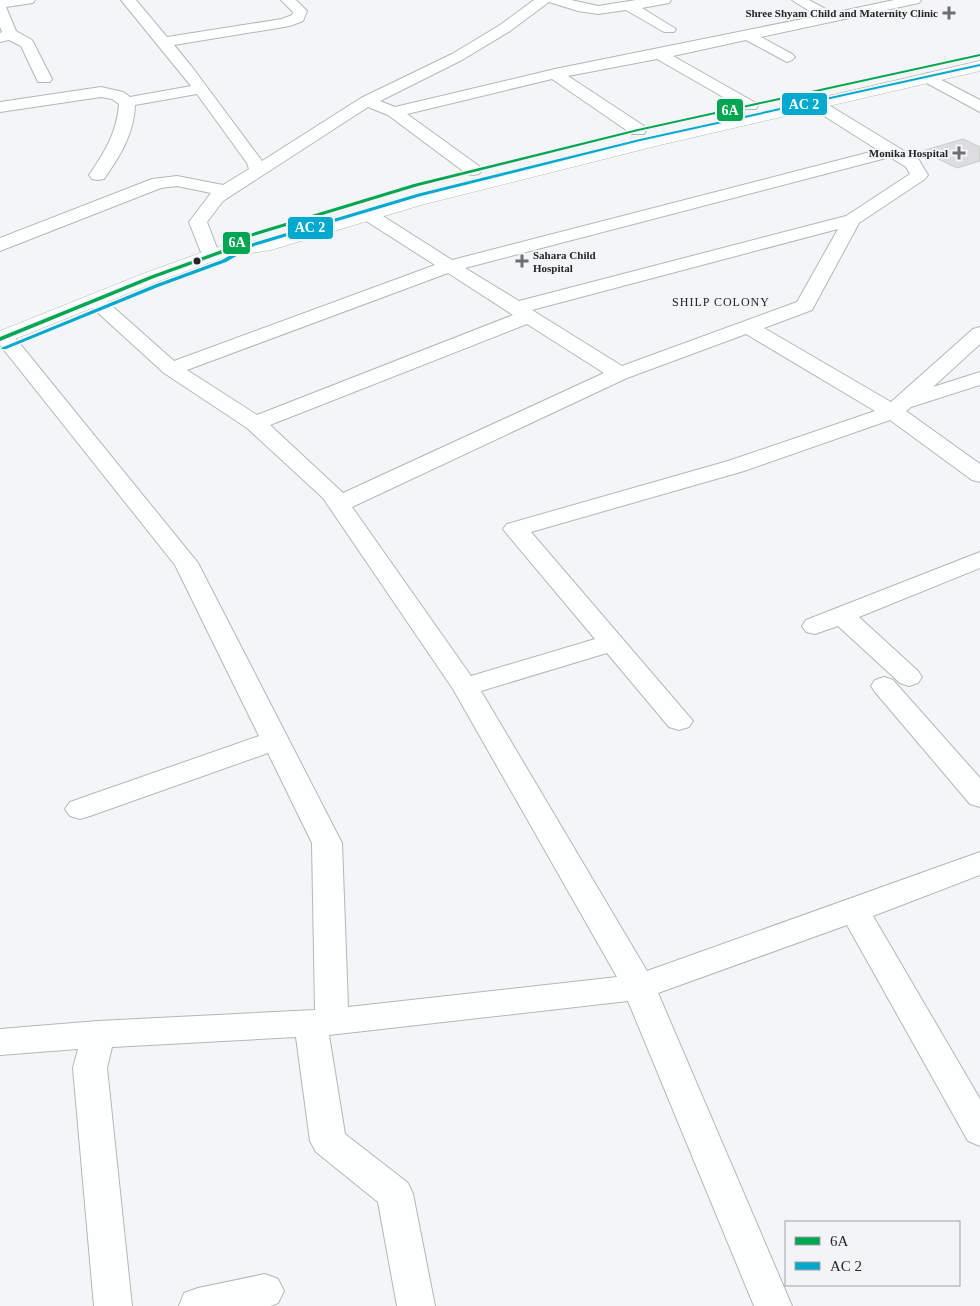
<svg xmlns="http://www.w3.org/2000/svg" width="980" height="1306" viewBox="0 0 980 1306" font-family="'Times New Roman',serif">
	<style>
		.building { fill: #dcddde; stroke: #c9cacb }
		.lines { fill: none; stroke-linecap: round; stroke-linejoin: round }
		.minor-casing { stroke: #b5b6b7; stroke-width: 2 }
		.primary-casing { stroke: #b5b6b7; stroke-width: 1 }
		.minor { fill: #fdfefe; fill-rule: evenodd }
		.primary { fill: #fdfefe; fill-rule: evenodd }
		.bus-1-casing { stroke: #f3f4f8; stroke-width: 3 }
		.bus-2-casing { stroke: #f3f4f8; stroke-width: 3 }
		.bus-1 { fill: #00a651; fill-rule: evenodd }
		.bus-2 { fill: #00a9ce; fill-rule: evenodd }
		.poi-dot { fill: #6d6e6f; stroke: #f3f4f8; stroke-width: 2 }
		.bus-dot { fill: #242526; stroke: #f3f4f8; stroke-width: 2 }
		.labels { text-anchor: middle; stroke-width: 4; stroke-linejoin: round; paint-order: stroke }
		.far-poi-label { font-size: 11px; font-weight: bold; fill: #242526; stroke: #f3f4f8; text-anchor: end }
		.far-neighbourhood-label { font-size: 12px; letter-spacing: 1px; fill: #242526; stroke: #f3f4f8 }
		.line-badge { stroke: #f3f4f8; stroke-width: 2 }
		.badge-label { font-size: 14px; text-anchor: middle; font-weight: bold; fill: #fff }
	</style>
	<rect width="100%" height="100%" fill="#f4f5f7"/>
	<polygon class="building" points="963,139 980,147 980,161 957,168 922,151"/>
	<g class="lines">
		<g class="minor-casing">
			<g id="minor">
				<polygon points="0,0 35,0 33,3 6,7 16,31 32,40 52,79 50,82 38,82 21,46 9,40 0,42 0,33 2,32 0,27"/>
				<path d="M121,0H136L167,37L282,19L292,15L293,12L281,0H296L307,11L303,21L290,26L174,45L192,67L262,161L361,98L452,54L500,25L534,0H571L598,6L636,0H671L669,3L642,8L676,29L674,32H664L626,10L598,14L578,11L549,2L510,31L462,60L380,101L395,107L555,69L817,16L792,0H809L833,13L894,0H921L919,3L914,4L761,37L792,54L795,57L792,60L787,62L746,40L673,56L756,103L758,106L756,109H744L657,59L568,76L644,126L646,130L644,134H632L552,79L407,114L479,166L482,170L479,174L473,175L467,174L388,115L368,107L223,201L207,222L220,256L218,260L211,262L204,260L189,222L211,193L177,186L161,188L0,251V238L152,179L177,176L223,185L249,169L247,163L197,94L135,105C134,134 120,156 104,179L98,180L92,179L89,175C105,152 117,132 119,104L112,99L101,97L0,112V102L101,87L123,92L130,97L191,86Z"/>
				<polygon points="928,73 980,100 980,112 923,81 920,78 923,75"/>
				<path d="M816,99L822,101L919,160L928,175L925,179L859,223L812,310L764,328L891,402L973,329L980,327V344L933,387L980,372V385L911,407L906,411L980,464V482L972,480L890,420L744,471L531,532L693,721L689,727L679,730L669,727L607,653L481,691L647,971L980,852V875L873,916L980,1099V1146L968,1141L847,925L658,993L792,1306H754L628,1001L329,1035L345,1134L408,1183L413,1194L435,1306H397L378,1202L316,1152L310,1141L296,1037L112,1047L107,1068L132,1306H94L73,1068L78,1049L0,1055V1029L98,1021L315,1010L312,843L268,753L90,816L80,819L70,816L65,809L70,802L259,736L175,565L0,345V333L12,334L198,563L342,843L348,1007L617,977L453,689L323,498L247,428L164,373L85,301L88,297L95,295L102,297L174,361L435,265L363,219L360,215L363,211L369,210L375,211L452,260L878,150L810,107L808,104L810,101ZM890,157L906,167L910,174L846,216L519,301L465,268ZM838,229L797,302L622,366L532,310ZM448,273L513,315L257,415L187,370ZM527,324L604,373L343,493L270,425ZM746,334L875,411L728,461L507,524L503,529L507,534L595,639L471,676L352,507L627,378Z"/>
				<polygon points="980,552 980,568 859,617 918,671 922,677 918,683 909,686 900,683 838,626 815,634 806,632 802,626 806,620"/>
				<polygon points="884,677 893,680 980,778 980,807 970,804 875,692 871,686 875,680"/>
				<polygon points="265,1274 278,1279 284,1291 278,1303 271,1306 179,1306 184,1293 198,1288"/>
			</g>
		</g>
		<g class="primary-casing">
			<polygon id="primary" points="980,61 980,71 660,145 421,205 271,250 225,257 159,281 0,345 0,331 145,273 214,248 262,240 407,197 660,135"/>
		</g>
		<use href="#minor" class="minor"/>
		<use href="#primary" class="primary"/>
		<g class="bus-1-casing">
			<polygon id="bus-1" points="980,54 980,56 638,131 418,186 250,237 223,253 154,278 0,341 0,337 150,276 219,251 246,235 414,184 638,129"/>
		</g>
		<g class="bus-2-casing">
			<polygon id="bus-2" points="980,64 980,66 640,141 421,196 254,246 226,262 158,287 6,349 2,349 1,348 154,285 222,260 250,244 417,194 640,139"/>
		</g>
		<use href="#bus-1" class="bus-1"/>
		<use href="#bus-2" class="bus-2"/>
	</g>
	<g class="poi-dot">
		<path d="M946.5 5.5h5v5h5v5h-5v5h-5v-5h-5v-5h5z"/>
		<path d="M956.5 145.5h5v5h5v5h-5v5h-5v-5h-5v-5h5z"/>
		<path d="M519.5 253.5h5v5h5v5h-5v5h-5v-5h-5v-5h5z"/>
	</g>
	<circle class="bus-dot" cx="197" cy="261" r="4.5"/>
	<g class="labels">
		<g class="far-poi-label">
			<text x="938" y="17">Shree Shyam Child and Maternity Clinic</text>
			<text x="948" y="157">Monika Hospital</text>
			<text x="533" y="259" text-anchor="start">Sahara Child<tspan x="533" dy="13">Hospital</tspan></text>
		</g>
		<g class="far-neighbourhood-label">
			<text x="721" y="306">SHILP COLONY</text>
		</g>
	</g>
	<g class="line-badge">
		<rect x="781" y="92" width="47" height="24" rx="5" fill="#00a9ce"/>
		<rect x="716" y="98" width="28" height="24" rx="5" fill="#00a651"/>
		<rect x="287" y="216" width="47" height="24" rx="5" fill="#00a9ce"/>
		<rect x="222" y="231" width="29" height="24" rx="5" fill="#00a651"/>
	</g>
	<g class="badge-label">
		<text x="804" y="109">AC 2</text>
		<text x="730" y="115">6A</text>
		<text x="310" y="232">AC 2</text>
		<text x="237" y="247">6A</text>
	</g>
	<rect x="785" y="1221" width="175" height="65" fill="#f3f4f8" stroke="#a0a1a4"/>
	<rect x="795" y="1237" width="25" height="8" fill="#00a651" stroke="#a0a1a4"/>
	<text x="830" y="1246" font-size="15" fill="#242526">6A</text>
	<rect x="795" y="1262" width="25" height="8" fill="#00a9ce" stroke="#a0a1a4"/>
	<text x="830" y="1271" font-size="15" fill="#242526">AC 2</text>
</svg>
